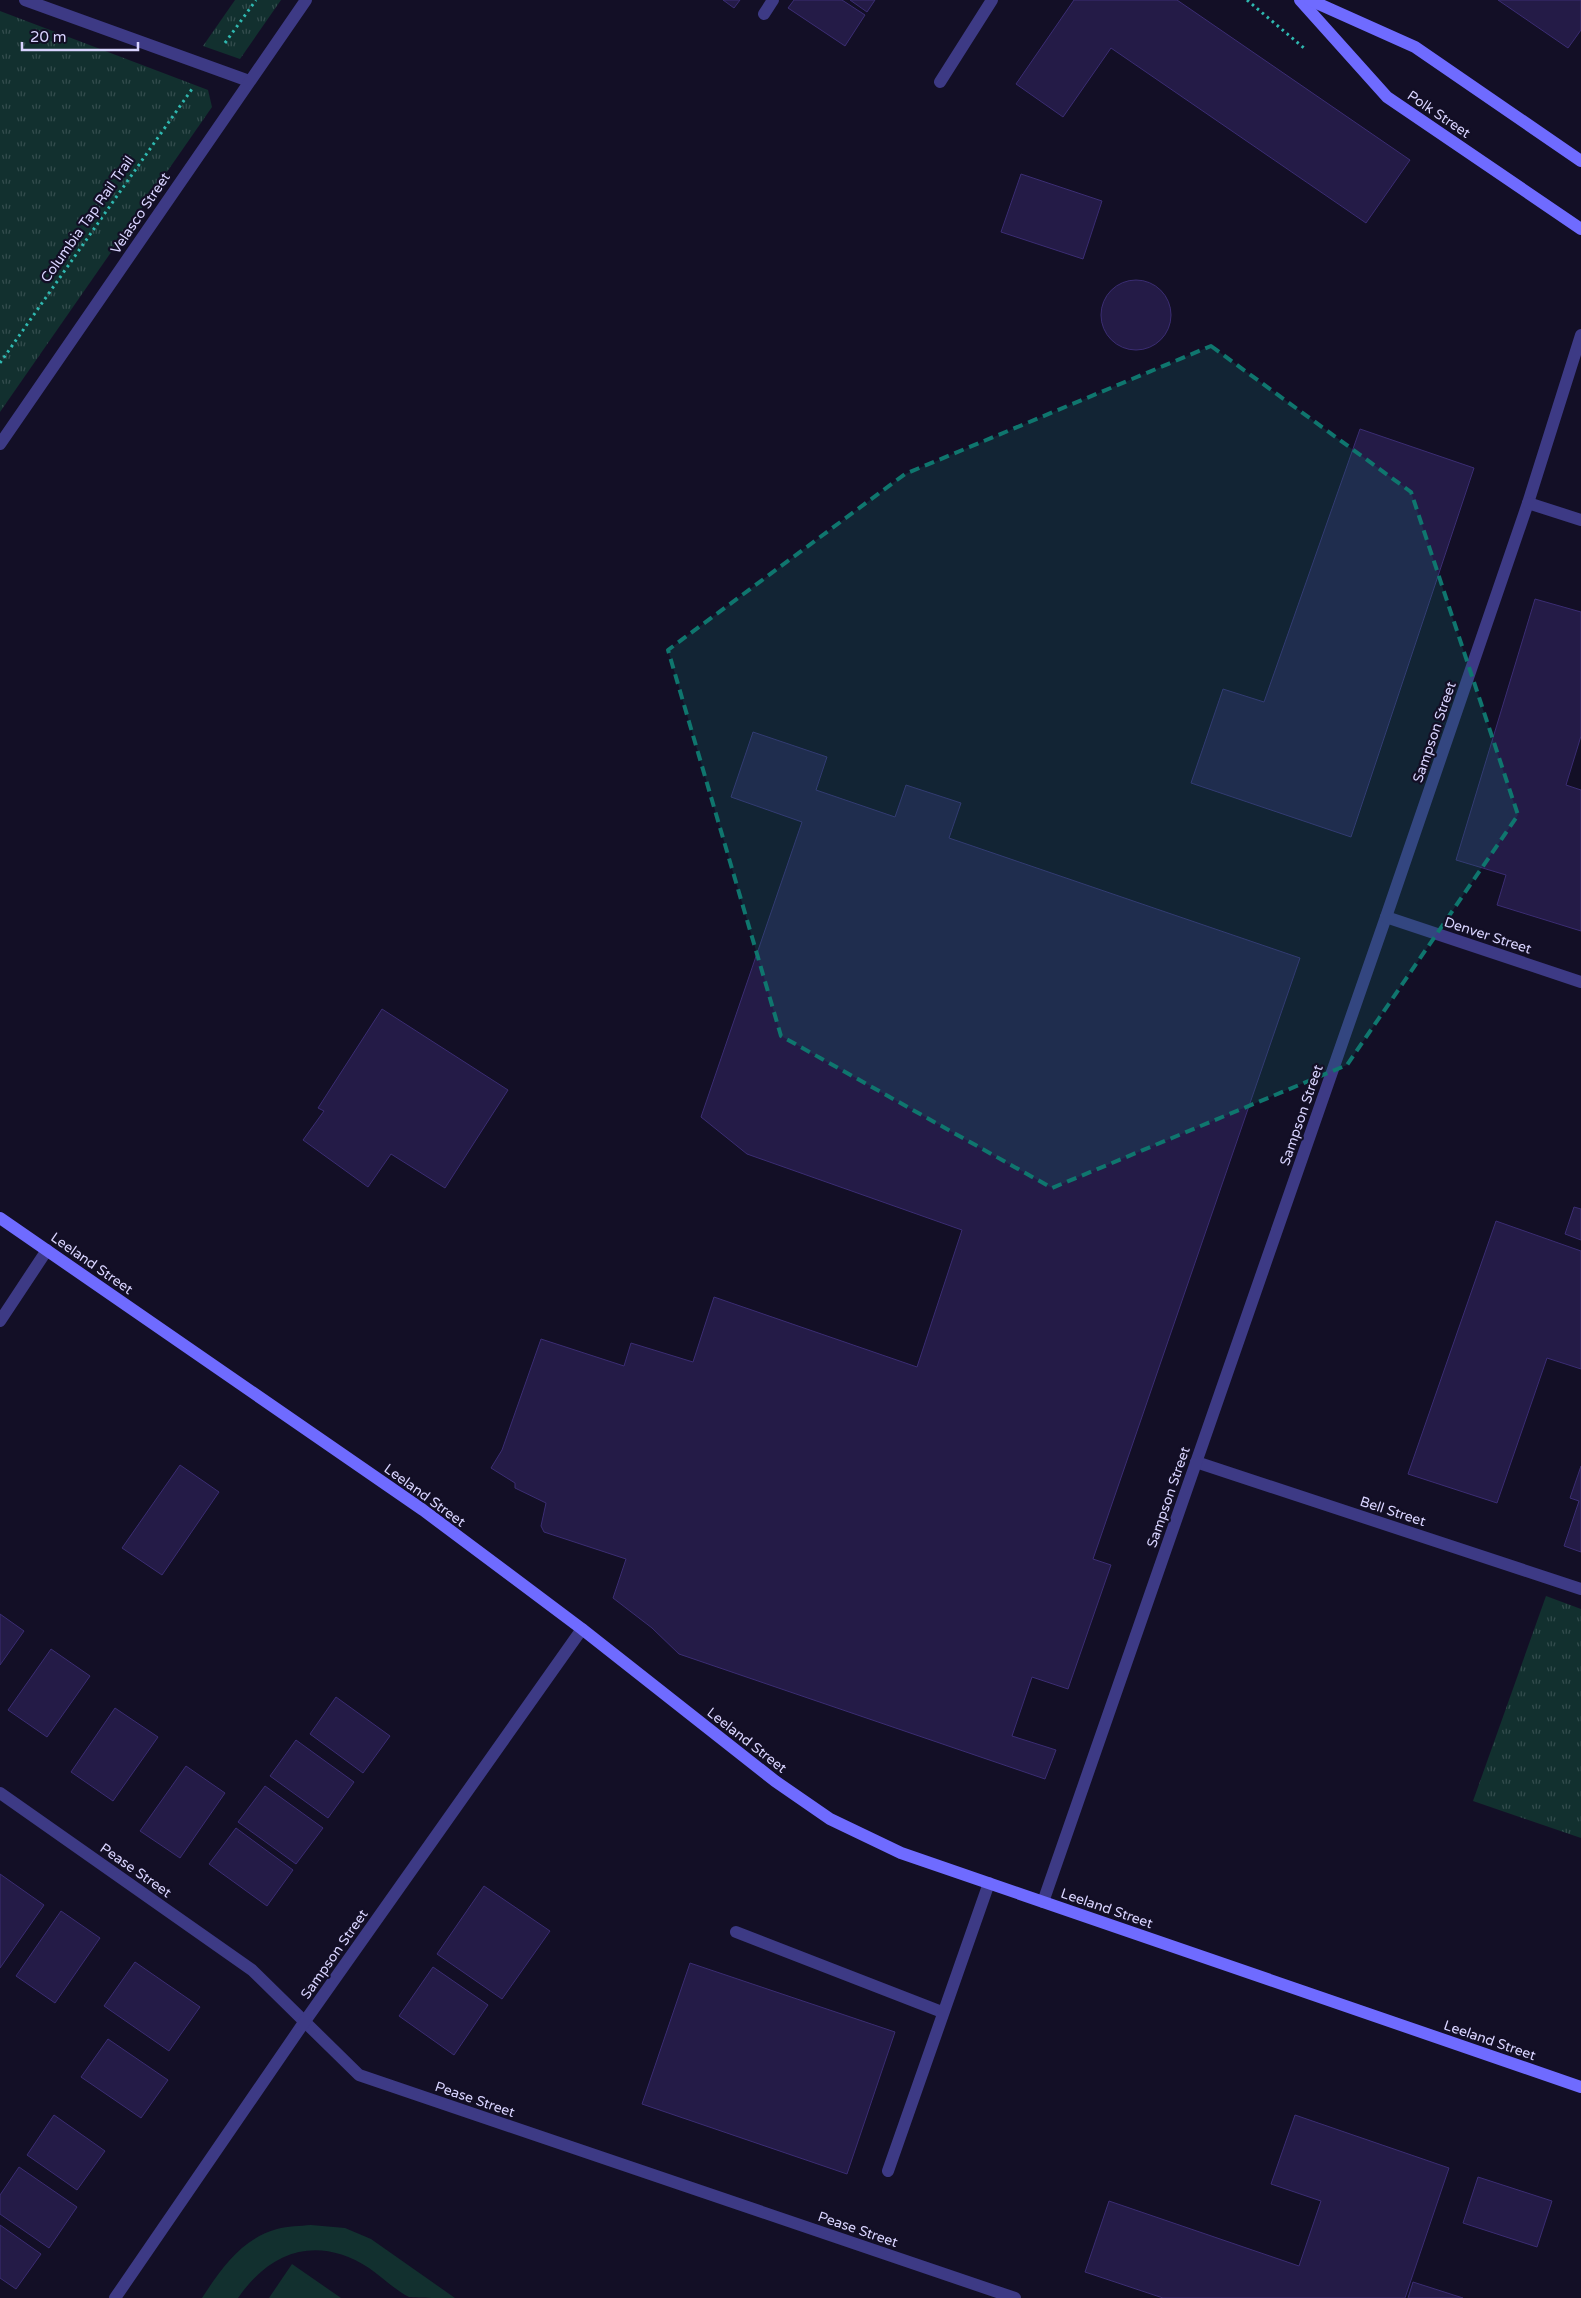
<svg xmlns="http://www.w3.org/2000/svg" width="1581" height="2298" viewBox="0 0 1581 2298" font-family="'Varela Round',sans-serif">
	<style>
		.grass { fill: url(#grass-tufts) }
		.pitch { fill: #12302f }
		.building { fill: #241b47; stroke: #3b2d73 }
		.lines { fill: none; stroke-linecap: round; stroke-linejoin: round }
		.path { stroke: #2fb8b0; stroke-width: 3; stroke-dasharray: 2.5 4; stroke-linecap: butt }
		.lane { stroke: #3d3a85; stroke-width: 12 }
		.street { stroke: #3d3a85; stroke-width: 12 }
		.secondary { stroke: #6f6bff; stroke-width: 12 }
		.marked { fill: #0f766e; fill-opacity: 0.2; stroke: #0f766e; stroke-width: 4; stroke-dasharray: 10 6; stroke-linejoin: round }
		.labels { text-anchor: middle; stroke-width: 4.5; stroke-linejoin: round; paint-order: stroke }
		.street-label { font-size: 14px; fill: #d9d4ff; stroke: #130f26 }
	</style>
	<defs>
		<pattern id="grass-tufts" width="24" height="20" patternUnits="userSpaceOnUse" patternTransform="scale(1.25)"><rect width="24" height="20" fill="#12302f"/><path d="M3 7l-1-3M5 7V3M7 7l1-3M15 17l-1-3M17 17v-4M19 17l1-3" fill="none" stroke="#344d4e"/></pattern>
	</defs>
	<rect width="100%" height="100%" fill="#130f26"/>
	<g class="grass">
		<polygon points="235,0 281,0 240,59 203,46"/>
		<polygon points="0,11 208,90 212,107 0,412"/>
		<polygon points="1546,1596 1581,1609 1581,1838 1473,1801"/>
	</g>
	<g class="pitch">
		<path d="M311,2225L345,2228L371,2239L455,2298C444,2298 418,2298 409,2297C395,2290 382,2277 369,2268C318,2235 271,2250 238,2298H202C221,2269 241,2239 277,2229C288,2226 300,2226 311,2225Z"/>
		<polygon points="292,2264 341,2298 269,2298"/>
	</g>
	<g class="building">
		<polygon points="723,0 740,0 734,8"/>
		<polygon points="794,0 842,0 865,15 845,46 788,8"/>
		<polygon points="850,0 875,0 867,12"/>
		<polygon points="1074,0 1177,0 1410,160 1366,223 1111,48 1063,117 1016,84"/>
		<polygon points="1498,0 1581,0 1581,30 1568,48"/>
		<polygon points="1021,174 1102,201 1083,259 1001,232"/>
		<circle cx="1136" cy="315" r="35"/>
		<polygon points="1360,429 1474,468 1351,837 1191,783 1223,689 1264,702"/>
		<polygon points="1535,599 1581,612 1581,736 1566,785 1581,790 1581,931 1497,905 1506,875 1456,860"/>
		<polygon points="753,732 827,757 816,790 895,817 906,785 961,803 949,838 1300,958 1093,1559 1111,1565 1068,1689 1032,1677 1012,1736 1056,1750 1045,1779 679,1654 652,1628 613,1598 626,1559 544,1532 541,1526 546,1503 515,1488 515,1483 491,1468 502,1450 541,1339 624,1366 631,1343 693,1362 714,1297 917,1367 962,1230 747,1154 701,1117 802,822 731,797"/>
		<polygon points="382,1009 508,1090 445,1188 391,1154 368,1187 303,1140 324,1111 318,1108"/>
		<polygon points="1574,1207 1581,1209 1581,1240 1565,1234"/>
		<polygon points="1496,1221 1581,1251 1581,1369 1547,1358 1497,1503 1408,1474"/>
		<polygon points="180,1465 219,1492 162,1575 122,1548"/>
		<polygon points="1581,1466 1581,1552 1564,1546 1579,1501 1570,1498"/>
		<polygon points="0,1614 24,1631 0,1665"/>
		<polygon points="51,1649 90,1676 47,1737 8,1710"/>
		<polygon points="336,1697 390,1736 363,1773 310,1734"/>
		<polygon points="115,1708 158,1737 113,1801 71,1772"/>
		<polygon points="296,1740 354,1782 328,1818 270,1776"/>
		<polygon points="186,1766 225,1793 180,1858 140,1831"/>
		<polygon points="265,1786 323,1828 296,1864 238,1822"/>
		<polygon points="236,1828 293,1870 267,1906 209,1864"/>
		<polygon points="0,1874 44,1905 0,1968"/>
		<polygon points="484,1886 550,1931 502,1999 437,1954"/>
		<polygon points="61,1911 100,1938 55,2003 16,1976"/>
		<polygon points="135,1962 200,2007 169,2051 104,2006"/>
		<polygon points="690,1963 895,2032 847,2174 642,2104"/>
		<polygon points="433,1967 488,2005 454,2055 399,2016"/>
		<polygon points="108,2039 168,2080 141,2118 81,2077"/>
		<polygon points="54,2115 105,2151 77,2190 27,2155"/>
		<polygon points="1295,2115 1449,2168 1405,2298 1163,2298 1085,2272 1109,2201 1299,2266 1321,2201 1271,2184"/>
		<polygon points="19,2167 77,2207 49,2248 0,2214 0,2195"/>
		<polygon points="1478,2177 1552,2201 1537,2247 1463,2223"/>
		<polygon points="0,2225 41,2254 16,2289 0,2278"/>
		<polygon points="1413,2282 1463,2298 1408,2298"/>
	</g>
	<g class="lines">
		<g class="path">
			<polyline points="1247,0 1304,48"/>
			<polyline points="225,43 256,0"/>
			<polyline points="0,363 192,89"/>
		</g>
		<g class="lane">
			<polyline points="764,14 773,0"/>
			<polyline points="1196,1462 1581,1589"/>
			<polyline points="1043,1902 1386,917"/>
			<polyline points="736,1932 942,2012"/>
			<polyline points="888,2171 989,1883"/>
		</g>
		<g class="street">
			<polyline points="25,0 249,81"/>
			<polyline points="940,82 992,0"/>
			<polyline points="1581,335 1528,503 1386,917 1581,982"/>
			<polyline points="0,444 306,0"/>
			<polyline points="1528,503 1581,520"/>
			<polyline points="0,1321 47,1250"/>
			<polyline points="0,1793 252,1970 359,2075 1015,2298"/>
			<polyline points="115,2298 305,2021 582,1629"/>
		</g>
		<g class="secondary">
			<polyline points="1300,0 1387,97 1581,229"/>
			<polyline points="1310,0 1415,47 1581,161"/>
			<polyline points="0,1218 423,1510 582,1629 775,1781 830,1819 901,1853 1581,2087"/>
		</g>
	</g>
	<path class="marked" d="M1211,346L1411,492L1518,815L1347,1065L1052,1188L781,1036L668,650L905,474Z"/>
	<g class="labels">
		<g class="street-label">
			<text transform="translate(1439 114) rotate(34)" y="5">Polk Street</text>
			<text transform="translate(140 213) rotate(-56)" y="5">Velasco Street</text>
			<text transform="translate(87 219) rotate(-55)" y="5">Columbia Tap Rail Trail</text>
			<text transform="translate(1434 732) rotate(-71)" y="5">Sampson Street</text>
			<text transform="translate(1488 935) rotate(18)" y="5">Denver Street</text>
			<text transform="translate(1301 1115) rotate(-71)" y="5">Sampson Street</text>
			<text transform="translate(92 1263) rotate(35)" y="5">Leeland Street</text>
			<text transform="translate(425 1495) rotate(36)" y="5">Leeland Street</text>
			<text transform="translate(1168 1497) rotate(-71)" y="5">Sampson Street</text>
			<text transform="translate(1393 1511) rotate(18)" y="5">Bell Street</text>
			<text transform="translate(747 1740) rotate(38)" y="5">Leeland Street</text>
			<text transform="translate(136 1870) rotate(35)" y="5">Pease Street</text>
			<text transform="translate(1107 1908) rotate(19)" y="5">Leeland Street</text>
			<text transform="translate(334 1954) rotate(-55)" y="5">Sampson Street</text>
			<text transform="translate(1490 2040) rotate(19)" y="5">Leeland Street</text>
			<text transform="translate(475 2099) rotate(19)" y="5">Pease Street</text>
			<text transform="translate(858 2229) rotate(19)" y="5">Pease Street</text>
		</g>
	</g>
	<path d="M22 42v8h116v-8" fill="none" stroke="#d9d4ff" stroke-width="2.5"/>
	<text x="30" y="42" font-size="15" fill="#d9d4ff" stroke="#130f26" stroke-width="4" paint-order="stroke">20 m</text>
</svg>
